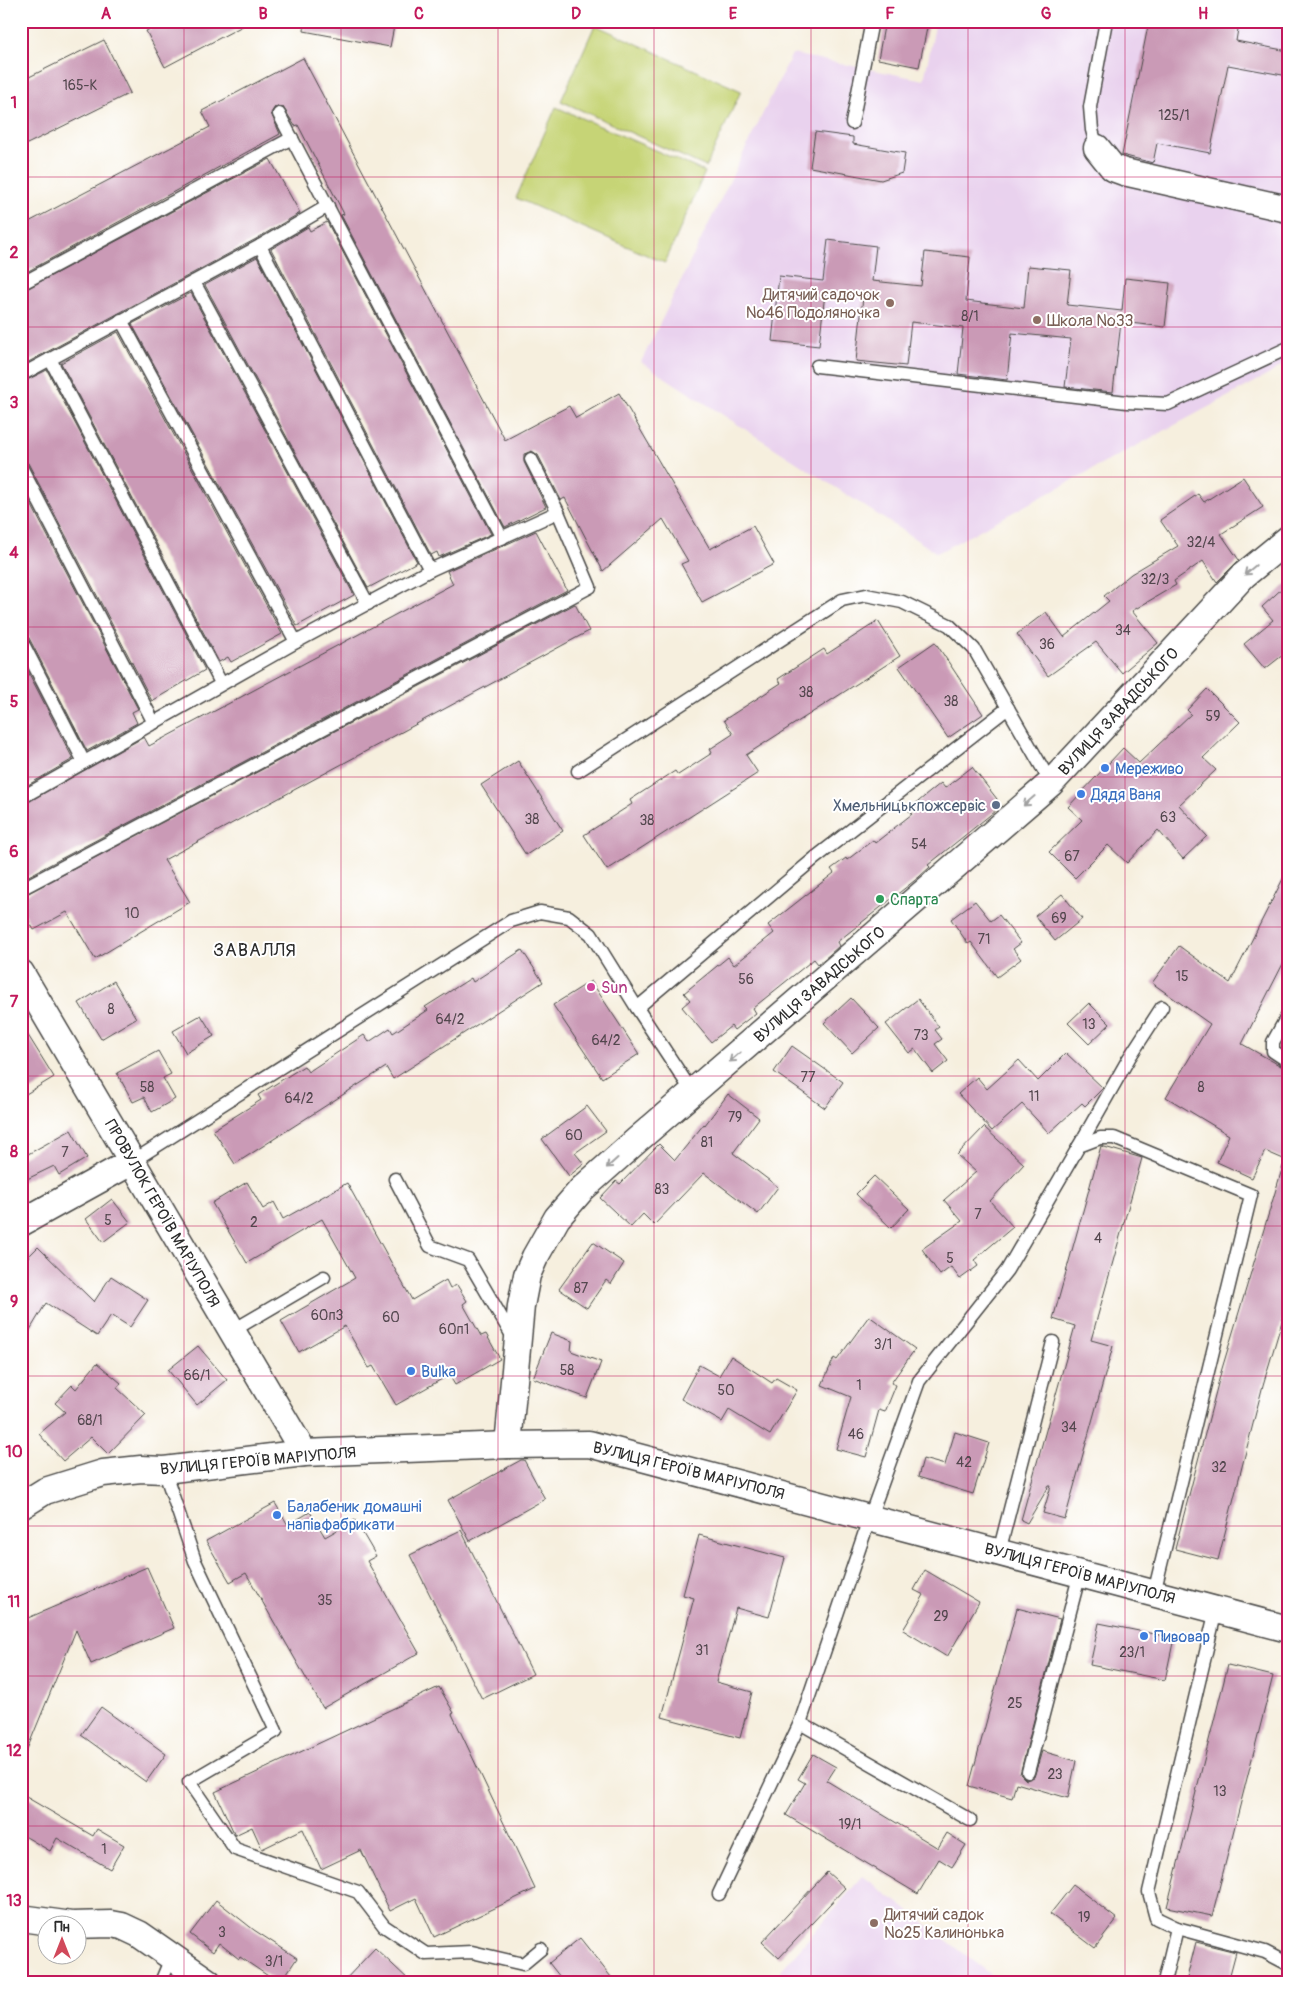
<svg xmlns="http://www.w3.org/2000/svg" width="1309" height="2003" viewBox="0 0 1309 2003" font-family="Pangolin,sans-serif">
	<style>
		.built { fill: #e9d2ee }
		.green { fill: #c6d476; stroke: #788050 }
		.building { fill: #ca9ab6 }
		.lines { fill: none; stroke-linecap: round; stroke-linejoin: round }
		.service-casing { stroke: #494846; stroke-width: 15 }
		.minor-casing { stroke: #494846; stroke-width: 29 }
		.service { stroke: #fff; stroke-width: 12 }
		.minor { stroke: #fff; stroke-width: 26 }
		.oneway { stroke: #a0a0a0 }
		.grid { fill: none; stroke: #c2185b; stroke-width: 1; stroke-opacity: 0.55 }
		.education-dot { fill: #8d6e63; stroke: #fff; stroke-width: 2 }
		.shop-dot { fill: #3f7fe0; stroke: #fff; stroke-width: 2 }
		.service-dot { fill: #5c6f8a; stroke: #fff; stroke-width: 2 }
		.leisure-dot { fill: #2e9e5b; stroke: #fff; stroke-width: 2 }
		.hotel-dot { fill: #d1479c; stroke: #fff; stroke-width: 2 }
		.labels { text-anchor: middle; stroke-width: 4; stroke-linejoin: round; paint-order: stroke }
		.number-label { font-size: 14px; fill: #53474e }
		.education-label { font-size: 16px; fill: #785e54; stroke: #fff; text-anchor: start }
		.street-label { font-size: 16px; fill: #2b2b2b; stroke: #fff }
		.shop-label { font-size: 16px; fill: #366cbe; stroke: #fff; text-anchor: start }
		.service-label { font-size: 16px; fill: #4e5e75; stroke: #fff; text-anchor: end }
		.leisure-label { font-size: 16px; fill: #27864d; stroke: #fff; text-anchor: start }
		.hotel-label { font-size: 16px; fill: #b23c85; stroke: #fff; text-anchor: start }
		.neighbourhood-label { font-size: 18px; letter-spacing: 1px; fill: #2b2b2b; stroke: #fff }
		.neatline { fill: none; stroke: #c2185b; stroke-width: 2 }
		.grid-label { font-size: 16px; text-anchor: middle; font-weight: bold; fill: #c2185b }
	</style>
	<rect width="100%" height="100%" fill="#fff"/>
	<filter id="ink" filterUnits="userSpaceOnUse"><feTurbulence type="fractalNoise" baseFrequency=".02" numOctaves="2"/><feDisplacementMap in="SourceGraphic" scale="10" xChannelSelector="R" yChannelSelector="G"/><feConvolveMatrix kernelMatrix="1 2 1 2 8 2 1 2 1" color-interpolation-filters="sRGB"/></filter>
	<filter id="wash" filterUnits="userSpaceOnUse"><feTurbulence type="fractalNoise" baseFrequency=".0096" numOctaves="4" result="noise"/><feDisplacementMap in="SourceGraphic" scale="20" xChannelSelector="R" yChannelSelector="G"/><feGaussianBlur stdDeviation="1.12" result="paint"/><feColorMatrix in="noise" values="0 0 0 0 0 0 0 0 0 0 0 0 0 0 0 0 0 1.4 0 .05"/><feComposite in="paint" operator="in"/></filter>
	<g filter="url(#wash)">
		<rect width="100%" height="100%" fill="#f6efde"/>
		<g class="built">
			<polygon points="936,21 1288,21 1288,361 1268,375 937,553 641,362 792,54 924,80"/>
			<polygon points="863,1876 1001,1982 783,1982 781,1970"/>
		</g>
		<g class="green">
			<polygon points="595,25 741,91 706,167 561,101"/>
			<polygon points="556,107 705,172 665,263 516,198"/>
		</g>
		<g id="blocks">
			<g class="building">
				<polygon points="167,21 252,21 165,67 146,31"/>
				<polygon points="305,21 395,21 390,47 304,31"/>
				<polygon points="885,21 911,21 910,25 927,28 919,67 878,59"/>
				<polygon points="1149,21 1201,21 1238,29 1236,41 1288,51 1288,76 1228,65 1210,153 1157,143 1153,163 1122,155"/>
				<polygon points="104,40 130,93 21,147 21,81"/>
				<polygon points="303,58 505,440 569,406 576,418 619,393 710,549 753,526 774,564 702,602 681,564 688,561 663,519 603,571 565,498 561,500 538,455 532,451 524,454 524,462 546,507 505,527 341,215 344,214 298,125 295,126 283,107 275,107 271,113 280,134 21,275 21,226 210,127 202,111"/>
				<polygon points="815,132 853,137 853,144 905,153 902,173 881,180 810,167"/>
				<polygon points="270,159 300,213 256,239 21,366 21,292"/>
				<polygon points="327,222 491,534 439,557 437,552 431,555 271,249 308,227 310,231"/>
				<polygon points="828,240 876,246 872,281 921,286 925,252 970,257 966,301 1024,308 1028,266 1071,270 1067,305 1122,311 1125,278 1170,283 1165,327 1121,322 1113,392 1065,387 1071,339 1012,333 1007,380 958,374 963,328 911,322 906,366 856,361 863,297 825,293 819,346 772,341 779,276 823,281"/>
				<polygon points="257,257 417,562 368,588 205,285"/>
				<polygon points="191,293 354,595 297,626 132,324"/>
				<polygon points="118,332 282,634 231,662 228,657 219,662 61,363"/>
				<polygon points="47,370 205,670 152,701 28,463 21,459 21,383"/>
				<polygon points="1243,477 1263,507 1221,534 1239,560 1217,582 1203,561 1174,581 1176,585 1132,611 1158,643 1122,673 1096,642 1048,676 1017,634 1046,612 1064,637 1109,601 1104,596 1131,574 1178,546 1160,520 1198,494 1204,502"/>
				<polygon points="21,485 138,709 132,712 137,723 87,751 28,636 21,632"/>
				<polygon points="536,531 567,590 21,880 21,806 144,737 149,746 453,584 447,571"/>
				<polygon points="1288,583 1288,651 1265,669 1244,644 1273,620 1262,607"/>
				<polygon points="575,604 589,631 164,860 190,902 95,959 67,912 34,930 21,907 21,897"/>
				<polygon points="878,621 900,656 746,755 758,773 607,870 584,835 632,804 630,800 675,771 678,775 712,753 710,749 733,734 724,720 781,683 778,679 824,649 827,654"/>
				<polygon points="935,642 983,714 948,738 899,667"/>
				<polygon points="21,658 73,759 21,789"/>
				<polygon points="1207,689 1240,722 1203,758 1216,770 1179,805 1207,836 1183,859 1158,830 1127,863 1108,845 1075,878 1049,852 1082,820 1068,807 1123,748 1139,763 1191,714 1187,710"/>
				<polygon points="518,761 563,831 526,855 481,785"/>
				<polygon points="972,767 997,799 995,811 928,865 930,867 919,877 837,942 839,946 829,955 818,964 814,959 753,1008 756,1013 734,1030 731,1026 711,1042 682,1007 690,1000 684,993 728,957 734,965 774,933 768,925 834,873 831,869 846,858 847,860 873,840 875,843 912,814 908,810 941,783 945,788"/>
				<polygon points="1288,869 1288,954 1242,1044 1288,1070 1288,1161 1265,1151 1252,1178 1217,1162 1229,1135 1166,1097 1210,1024 1152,983 1179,946 1230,983"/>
				<polygon points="1062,894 1082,919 1055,941 1035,916"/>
				<polygon points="975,901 991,921 999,915 1021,943 1013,949 1021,959 997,977 971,942 968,944 951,919"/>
				<polygon points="522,950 543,982 393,1079 386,1067 235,1164 213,1130 261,1100 258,1095 304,1066 308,1072 364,1035 369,1042 390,1028 393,1033 428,1010 425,1007 471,978 473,982"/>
				<polygon points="114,981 136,1018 101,1039 79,1003"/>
				<polygon points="591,981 639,1054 602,1078 553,1005"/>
				<polygon points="851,998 879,1028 852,1053 824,1023"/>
				<polygon points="918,999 939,1027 935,1030 942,1039 935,1044 948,1061 933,1073 915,1049 909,1053 886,1024"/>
				<polygon points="1089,1003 1110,1024 1089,1044 1068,1023"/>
				<polygon points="201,1015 214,1036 186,1053 173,1031"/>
				<polygon points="21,1024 54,1077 21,1097"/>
				<polygon points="792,1046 843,1082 825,1108 774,1072"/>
				<polygon points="158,1051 171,1074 163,1078 175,1099 152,1112 144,1097 133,1102 117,1073"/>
				<polygon points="1066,1053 1103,1088 1085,1106 1082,1103 1049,1133 1022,1104 992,1131 958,1094 977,1077 987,1089 1019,1060 1038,1081"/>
				<polygon points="728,1094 759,1118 733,1153 778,1187 758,1214 704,1173 654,1225 643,1214 631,1227 600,1198 616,1181 620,1184 659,1144 675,1160 704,1124 705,1125"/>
				<polygon points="587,1106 606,1131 575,1153 584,1164 569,1176 542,1139"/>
				<polygon points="984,1127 1024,1164 990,1201 1013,1227 974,1260 978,1266 960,1279 951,1267 940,1275 922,1249 962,1221 944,1200 976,1172 957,1155"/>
				<polygon points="71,1130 87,1158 59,1175 54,1166 21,1182 21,1158"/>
				<polygon points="1101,1146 1142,1158 1091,1340 1113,1346 1065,1519 1043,1513 1051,1486 1049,1486 1027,1523 1021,1520 1075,1326 1053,1319"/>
				<polygon points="1283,1166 1288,1166 1288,1301 1263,1385 1218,1560 1175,1549 1221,1372"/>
				<polygon points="874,1176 909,1209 891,1228 856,1194"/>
				<polygon points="247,1182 263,1209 274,1202 283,1219 347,1183 412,1300 446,1280 450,1288 457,1285 467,1301 463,1304 481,1336 486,1334 500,1359 455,1385 449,1375 396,1405 373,1366 369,1368 345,1326 299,1352 281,1321 355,1278 322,1219 247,1263 212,1203"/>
				<polygon points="112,1199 130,1222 103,1242 86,1219"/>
				<polygon points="593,1242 624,1263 611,1284 606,1280 587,1308 559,1289"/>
				<polygon points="38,1247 94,1302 111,1276 148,1300 130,1327 111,1315 97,1336 46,1303 21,1345 21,1264"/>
				<polygon points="869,1316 915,1349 891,1383 896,1385 885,1412 879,1410 866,1457 836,1449 851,1397 822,1385 834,1358 837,1360"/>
				<polygon points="551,1333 572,1341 571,1351 601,1362 587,1398 533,1378"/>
				<polygon points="198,1346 227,1380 197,1405 168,1370"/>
				<polygon points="731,1356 772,1383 776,1378 797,1390 770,1435 729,1410 722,1422 681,1399 699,1365 719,1376"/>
				<polygon points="97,1363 121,1383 117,1388 146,1415 108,1454 91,1437 63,1461 39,1434 65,1412 55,1403 72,1385 76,1389"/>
				<polygon points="955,1432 989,1443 973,1494 918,1477 923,1459 945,1465"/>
				<polygon points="521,1460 524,1460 545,1499 470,1541 448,1500"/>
				<polygon points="275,1503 288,1525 310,1512 325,1537 355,1520 376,1556 367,1561 419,1653 323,1708 246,1573 230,1582 206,1541"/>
				<polygon points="461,1530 533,1674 482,1699 410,1555"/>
				<polygon points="699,1535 785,1558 769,1617 736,1608 716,1682 752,1692 740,1738 662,1717 694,1598 683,1595"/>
				<polygon points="147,1567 174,1628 91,1664 76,1630 21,1764 21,1621"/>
				<polygon points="925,1570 979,1602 947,1657 903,1630 924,1595 914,1590"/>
				<polygon points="1017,1608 1060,1619 1020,1774 1026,1780 1034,1777 1042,1751 1076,1761 1068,1798 1016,1783 1012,1798 969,1786"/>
				<polygon points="1099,1623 1174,1638 1165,1680 1090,1665"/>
				<polygon points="1228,1665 1273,1676 1212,1916 1167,1907"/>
				<polygon points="439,1687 454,1713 452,1714 535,1889 434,1937 416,1898 390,1911 361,1850 321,1869 303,1829 262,1849 252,1827 235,1835 215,1792"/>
				<polygon points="101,1707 166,1754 146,1782 81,1735"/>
				<polygon points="813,1754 836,1767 827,1781 938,1848 947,1833 966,1845 952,1867 939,1859 918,1894 786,1815 805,1783 798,1779"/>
				<polygon points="21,1794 93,1836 97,1829 124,1845 110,1869 57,1838 50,1851 21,1834"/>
				<polygon points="827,1872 845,1888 779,1958 762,1942"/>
				<polygon points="1073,1885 1117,1919 1095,1948 1050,1914"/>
				<polygon points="216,1900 254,1930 297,1958 281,1982 277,1982 240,1957 239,1959 219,1943 213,1952 190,1934"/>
				<polygon points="580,1938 615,1982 564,1982 549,1963"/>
				<polygon points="1196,1942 1236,1952 1228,1982 1186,1982"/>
				<polygon points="375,1948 411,1982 343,1982"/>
			</g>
		</g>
	</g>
	<g filter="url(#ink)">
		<use href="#blocks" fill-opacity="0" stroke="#494846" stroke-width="1"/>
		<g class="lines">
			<g class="service-casing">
				<g id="service">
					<polyline points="279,114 502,538"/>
					<polyline points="852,123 872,21"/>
					<polyline points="1097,148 1092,130 1090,107 1106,21"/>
					<polyline points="260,246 430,570"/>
					<polyline points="194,282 368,604"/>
					<polyline points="21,284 292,138"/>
					<polyline points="121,320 296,642"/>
					<polyline points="50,359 221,683"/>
					<polyline points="817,366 1127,402 1168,404 1288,348"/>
					<polyline points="21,375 260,246 328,206"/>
					<polyline points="21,467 154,723"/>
					<polyline points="21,640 84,762"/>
					<polyline points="578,771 842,600 866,595 902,602 949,625 974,649 1051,783"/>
					<polyline points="21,798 296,642 430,570 558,512"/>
					<polyline points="21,889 590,587 558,512 531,459"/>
					<polyline points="637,1008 815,858 1008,708"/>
					<polyline points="1288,1015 1273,1042 1273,1051 1288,1061"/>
					<polyline points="1079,1146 1129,1058 1162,1007"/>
					<polyline points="133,1161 511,921 540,912 569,917 591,934 637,1008 693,1093"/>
					<polyline points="395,1179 430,1246 468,1260 514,1339"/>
					<polyline points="232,1331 324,1277"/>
					<polyline points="164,1470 195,1561 276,1731 189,1782 235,1849 358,1892 384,1926 426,1954 472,1952 523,1964 541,1949"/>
					<polyline points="999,1552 1053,1342"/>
					<polyline points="800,1723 970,1820"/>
					<polyline points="1028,1772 1080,1573"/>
					<polyline points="719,1894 800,1723 870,1517 919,1381 1007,1270 1079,1146 1100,1138 1114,1138 1251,1195 1154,1593"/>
					<polyline points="1177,1928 1265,1952 1288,1964"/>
					<polyline points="161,1982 172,1956"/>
					<polyline points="1164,1982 1177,1928 1156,1918 1149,1892 1216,1610"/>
				</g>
			</g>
			<g class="minor-casing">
				<g id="minor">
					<polyline points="1097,148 1113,168 1124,172 1288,209"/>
					<polyline points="21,973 304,1453"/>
					<polyline points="21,1223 133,1161"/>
					<polyline points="508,1445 521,1306 527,1275 535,1257 557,1218 582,1189 636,1141 1051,783 1244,575 1288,539"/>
					<polyline points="21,1506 45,1491 103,1473 141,1469 164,1470 304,1453 508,1445 589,1444 1288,1629"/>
					<polyline points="21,1918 72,1925 111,1924 122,1926 139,1934 208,1982"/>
				</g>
			</g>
			<use href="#service" class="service"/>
			<use href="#minor" class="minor"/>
		</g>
		<defs><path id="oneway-shaft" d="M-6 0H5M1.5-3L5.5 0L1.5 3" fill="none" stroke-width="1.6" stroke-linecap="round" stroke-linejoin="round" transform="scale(1.25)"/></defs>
		<g class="oneway">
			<use href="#oneway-shaft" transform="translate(1250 570) rotate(140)"/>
			<use href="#oneway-shaft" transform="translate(1029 801) rotate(139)"/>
			<use href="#oneway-shaft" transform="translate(735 1057) rotate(139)"/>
			<use href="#oneway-shaft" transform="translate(612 1163) rotate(138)"/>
		</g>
	</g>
	<path class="grid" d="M184,21V1982M341,21V1982M498,21V1982M654,21V1982M811,21V1982M968,21V1982M1125,21V1982M21,177H1288M21,327H1288M21,477H1288M21,627H1288M21,777H1288M21,927H1288M21,1076H1288M21,1226H1288M21,1376H1288M21,1526H1288M21,1676H1288M21,1826H1288"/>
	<g class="education-dot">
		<circle cx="890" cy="303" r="5"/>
		<circle cx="1037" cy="320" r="5"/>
		<circle cx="874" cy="1923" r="5"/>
	</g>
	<g class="shop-dot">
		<circle cx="1105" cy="768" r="5"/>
		<circle cx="1081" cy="794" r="5"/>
		<circle cx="411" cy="1371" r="5"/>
		<circle cx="277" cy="1515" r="5"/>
		<circle cx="1144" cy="1636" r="5"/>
	</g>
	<circle class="service-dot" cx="996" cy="805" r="5"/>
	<circle class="leisure-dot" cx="880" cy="899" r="5"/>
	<circle class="hotel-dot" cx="591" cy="987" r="5"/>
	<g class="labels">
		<g class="number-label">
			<text x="80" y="90">165-К</text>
			<text x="1174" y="120">125/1</text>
			<text x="970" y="321">8/1</text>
			<text x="1201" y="547">32/4</text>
			<text x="1155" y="584">32/3</text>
			<text x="1123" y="635">34</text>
			<text x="1047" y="649">36</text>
			<text x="806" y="697">38</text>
			<text x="951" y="706">38</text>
			<text x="1213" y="721">59</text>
			<text x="1168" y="822">63</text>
			<text x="532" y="824">38</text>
			<text x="647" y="825">38</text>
			<text x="919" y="849">54</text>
			<text x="1072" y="861">67</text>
			<text x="132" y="918">10</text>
			<text x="1059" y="923">69</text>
			<text x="984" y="944">71</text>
			<text x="1182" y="981">15</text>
			<text x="746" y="984">56</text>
			<text x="111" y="1014">8</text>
			<text x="450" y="1024">64/2</text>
			<text x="1089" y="1029">13</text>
			<text x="921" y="1040">73</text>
			<text x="606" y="1045">64/2</text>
			<text x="808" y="1082">77</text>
			<text x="147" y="1092">58</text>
			<text x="1201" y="1092">8</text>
			<text x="1034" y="1101">11</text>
			<text x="299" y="1103">64/2</text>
			<text x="735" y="1122">79</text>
			<text x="574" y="1140">60</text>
			<text x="707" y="1147">81</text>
			<text x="65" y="1157">7</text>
			<text x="662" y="1194">83</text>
			<text x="978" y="1219">7</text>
			<text x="108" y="1225">5</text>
			<text x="254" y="1227">2</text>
			<text x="1098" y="1243">4</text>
			<text x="950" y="1263">5</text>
			<text x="581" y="1293">87</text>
			<text x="327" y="1320">60п3</text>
			<text x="391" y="1322">60</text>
			<text x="454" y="1334">60п1</text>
			<text x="883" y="1349">3/1</text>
			<text x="567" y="1375">58</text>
			<text x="197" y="1380">66/1</text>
			<text x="859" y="1390">1</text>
			<text x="726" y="1395">50</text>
			<text x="90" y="1425">68/1</text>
			<text x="1069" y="1432">34</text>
			<text x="856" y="1439">46</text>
			<text x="964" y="1467">42</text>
			<text x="1219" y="1472">32</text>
			<text x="325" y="1605">35</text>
			<text x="941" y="1621">29</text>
			<text x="702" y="1655">31</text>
			<text x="1132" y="1657">23/1</text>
			<text x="1015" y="1708">25</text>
			<text x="1055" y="1779">23</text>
			<text x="1220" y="1796">13</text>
			<text x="850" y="1829">19/1</text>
			<text x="104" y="1854">1</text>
			<text x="1084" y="1922">19</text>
			<text x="222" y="1937">3</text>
			<text x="274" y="1966">3/1</text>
		</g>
		<g class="education-label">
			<text x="880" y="300" text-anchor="end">Дитячий садочок<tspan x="880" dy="18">№46 Подоляночка</tspan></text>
			<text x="1047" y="326">Школа №33</text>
			<text x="884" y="1920">Дитячий садок<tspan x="884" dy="18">№25 Калинонька</tspan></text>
		</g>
		<g class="street-label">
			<text transform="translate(1118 711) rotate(-47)" y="6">ВУЛИЦЯ ЗАВАДСЬКОГО</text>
			<text transform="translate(819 984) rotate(-41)" y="6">ВУЛИЦЯ ЗАВАДСЬКОГО</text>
			<text transform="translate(163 1213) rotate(60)" y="6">ПРОВУЛОК ГЕРОЇВ МАРІУПОЛЯ</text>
			<text transform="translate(258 1460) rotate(-5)" y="6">ВУЛИЦЯ ГЕРОЇВ МАРІУПОЛЯ</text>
			<text transform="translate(689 1470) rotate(14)" y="6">ВУЛИЦЯ ГЕРОЇВ МАРІУПОЛЯ</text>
			<text transform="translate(1080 1573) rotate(15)" y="6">ВУЛИЦЯ ГЕРОЇВ МАРІУПОЛЯ</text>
		</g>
		<g class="shop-label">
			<text x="1115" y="774">Мереживо</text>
			<text x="1091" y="800">Дядя Ваня</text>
			<text x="421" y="1377">Bulka</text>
			<text x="287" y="1512">Балабеник домашні<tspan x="287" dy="18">напівфабрикати</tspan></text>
			<text x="1154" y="1642">Пивовар</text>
		</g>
		<g class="service-label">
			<text x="986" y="811">Хмельницькпожсервіс</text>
		</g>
		<g class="leisure-label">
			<text x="890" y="905">Спарта</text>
		</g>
		<g class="hotel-label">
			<text x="601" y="993">Sun</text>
		</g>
		<g class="neighbourhood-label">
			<text x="255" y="956">ЗАВАЛЛЯ</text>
		</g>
	</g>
	<rect width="1309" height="2003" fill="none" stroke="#fff" stroke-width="55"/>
	<g transform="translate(62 1940)"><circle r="24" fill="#ffffff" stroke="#aaaaaa"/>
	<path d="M0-4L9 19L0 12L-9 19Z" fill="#d1495b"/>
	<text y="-8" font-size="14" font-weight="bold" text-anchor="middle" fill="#2b2b2b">Пн</text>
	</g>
	<rect x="28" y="28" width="1254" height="1948" class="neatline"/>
	<g class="grid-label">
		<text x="106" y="19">A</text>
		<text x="263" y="19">B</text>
		<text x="419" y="19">C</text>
		<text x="576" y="19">D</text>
		<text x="733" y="19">E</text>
		<text x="890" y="19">F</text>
		<text x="1046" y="19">G</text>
		<text x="1203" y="19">H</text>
		<text x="14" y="108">1</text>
		<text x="14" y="258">2</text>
		<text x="14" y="408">3</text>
		<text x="14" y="558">4</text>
		<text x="14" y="707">5</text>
		<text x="14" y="857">6</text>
		<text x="14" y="1007">7</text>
		<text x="14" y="1157">8</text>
		<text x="14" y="1307">9</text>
		<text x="14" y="1457">10</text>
		<text x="14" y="1607">11</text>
		<text x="14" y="1756">12</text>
		<text x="14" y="1906">13</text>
	</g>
</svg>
